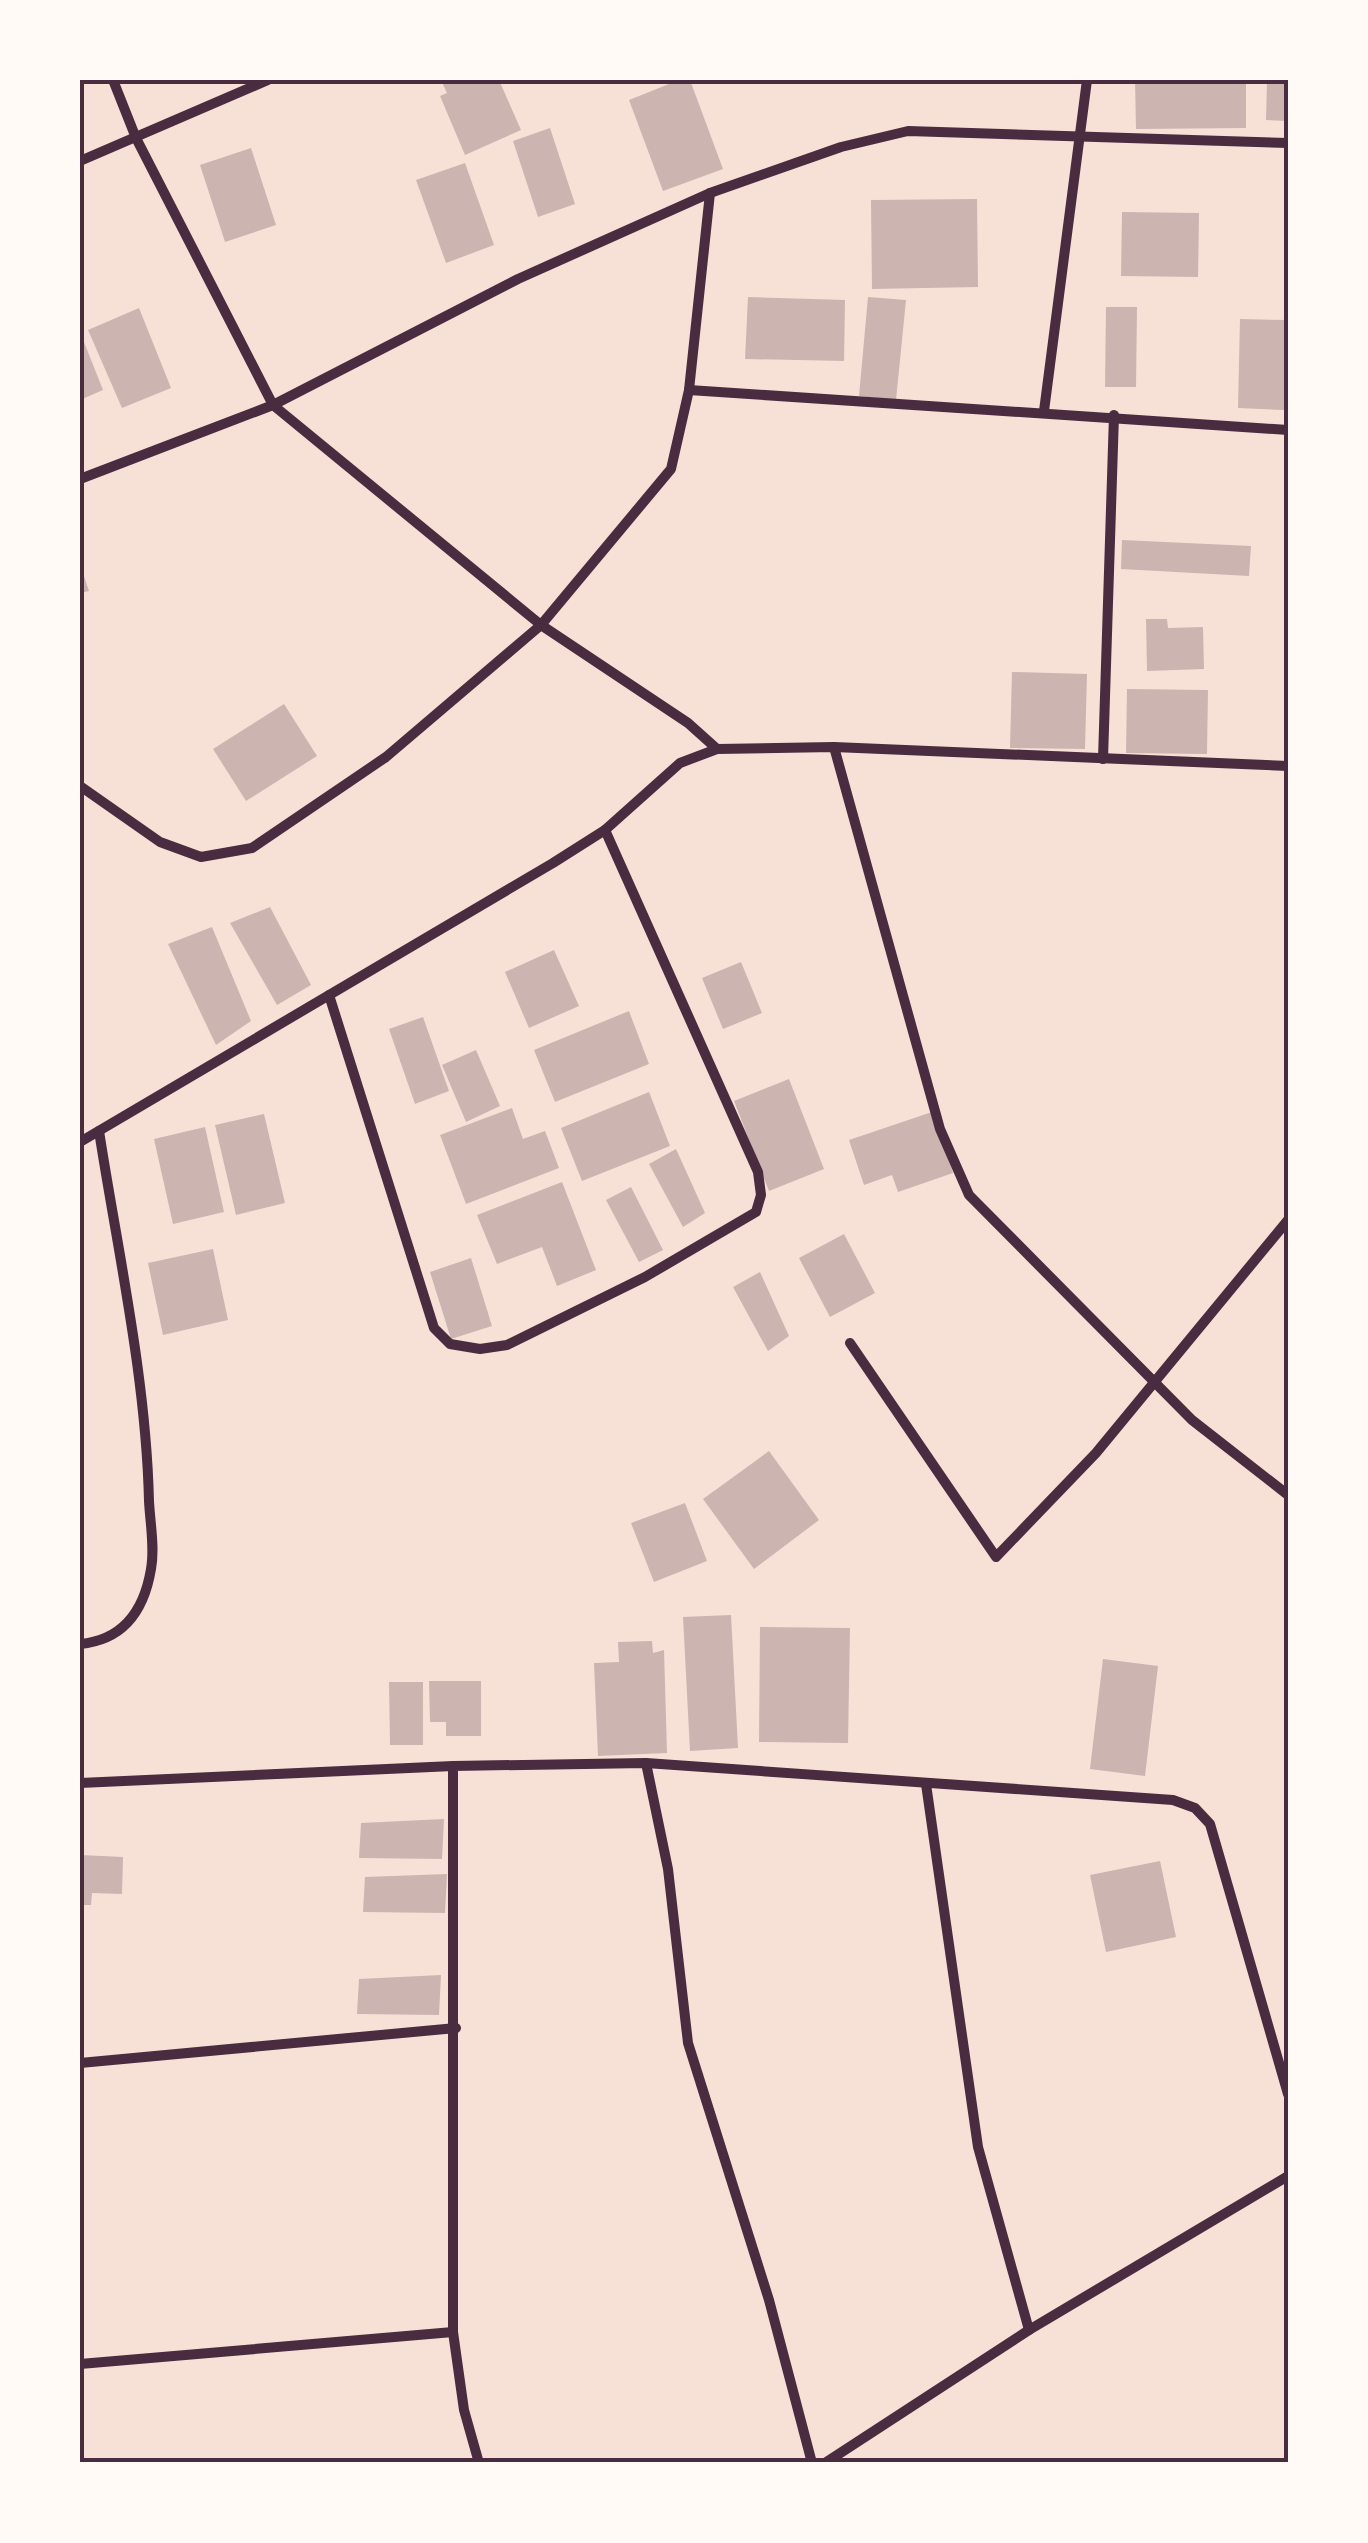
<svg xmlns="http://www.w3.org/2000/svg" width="1368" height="2543" viewBox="0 0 1368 2543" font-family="Ubuntu,sans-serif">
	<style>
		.building { fill: #ccb4b1 }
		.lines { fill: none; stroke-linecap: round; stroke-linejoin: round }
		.minor { stroke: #4a2c40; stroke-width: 10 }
		.neatline { fill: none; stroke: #4a2c40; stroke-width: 4 }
	</style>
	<rect width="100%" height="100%" fill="#f7e1d7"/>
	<g class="building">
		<polygon points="441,80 499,80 521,130 465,155 440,96 447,93"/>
		<polygon points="679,80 690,80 723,169 663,191 629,100"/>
		<polygon points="1135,80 1246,80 1246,128 1136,129"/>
		<polygon points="1267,80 1288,80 1288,121 1266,120"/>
		<polygon points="550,128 575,204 538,217 513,141"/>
		<polygon points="251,148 276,225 225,242 200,165"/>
		<polygon points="465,163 494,245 446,263 416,180"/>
		<polygon points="977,199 978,287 872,289 871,200"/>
		<polygon points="1122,212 1199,213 1198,277 1121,276"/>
		<polygon points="748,297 845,300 844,361 745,359"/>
		<polygon points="868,297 906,300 896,400 859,396"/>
		<polygon points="1106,307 1137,307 1136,387 1105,387"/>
		<polygon points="139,308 171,388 122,408 88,330"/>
		<polygon points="1240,319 1288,320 1284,410 1238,408"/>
		<polygon points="80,332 103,390 80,400"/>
		<polygon points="1122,540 1251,546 1249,576 1121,569"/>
		<polygon points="80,564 89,591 80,593"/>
		<polygon points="1146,619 1167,619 1168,628 1203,627 1204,669 1147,671"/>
		<polygon points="1012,672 1087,674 1085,749 1010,748"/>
		<polygon points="1127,689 1208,690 1207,754 1126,753"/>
		<polygon points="284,704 317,756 246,801 213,749"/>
		<polygon points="270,907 311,985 277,1005 230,923"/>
		<polygon points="212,927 251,1021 216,1045 168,944"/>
		<polygon points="554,950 579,1006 529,1028 505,972"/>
		<polygon points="741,962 762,1013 723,1029 702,978"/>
		<polygon points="629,1011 649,1064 555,1102 534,1050"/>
		<polygon points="423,1017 449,1091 415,1104 389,1029"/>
		<polygon points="476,1050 500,1106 466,1122 442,1065"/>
		<polygon points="789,1079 824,1169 769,1191 734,1101"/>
		<polygon points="649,1092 670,1146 582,1181 561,1128"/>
		<polygon points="512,1108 523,1139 545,1131 559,1168 466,1204 440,1135"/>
		<polygon points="932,1112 953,1173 898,1192 892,1175 864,1185 849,1140"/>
		<polygon points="264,1114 285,1203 236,1215 215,1125"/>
		<polygon points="205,1127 224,1212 173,1224 154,1139"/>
		<polygon points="676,1149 705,1213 683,1227 649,1164"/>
		<polygon points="562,1182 596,1270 557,1286 542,1247 497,1264 477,1215"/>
		<polygon points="631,1187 663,1250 639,1262 606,1200"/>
		<polygon points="844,1234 875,1293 830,1317 799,1258"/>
		<polygon points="213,1249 228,1320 163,1335 148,1263"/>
		<polygon points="471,1258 492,1326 451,1339 430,1272"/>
		<polygon points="760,1272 789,1336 768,1351 733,1287"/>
		<polygon points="769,1451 819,1520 754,1569 703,1499"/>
		<polygon points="685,1503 707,1561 654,1582 631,1523"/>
		<polygon points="731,1615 738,1748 690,1751 683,1617"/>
		<polygon points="760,1627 850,1628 848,1743 759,1742"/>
		<polygon points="652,1641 653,1653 664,1650 667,1753 598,1756 594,1663 619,1662 618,1642"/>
		<polygon points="1103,1659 1158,1666 1145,1776 1090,1769"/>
		<polygon points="429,1681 481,1681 481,1736 446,1736 446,1722 430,1722"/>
		<polygon points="389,1682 423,1682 423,1745 390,1745"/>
		<polygon points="444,1819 442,1859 359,1858 361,1823"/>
		<polygon points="80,1855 123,1857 122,1894 92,1893 91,1905 80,1905"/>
		<polygon points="1160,1861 1176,1937 1106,1952 1090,1875"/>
		<polygon points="447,1874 445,1913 363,1912 365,1877"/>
		<polygon points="441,1975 439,2015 357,2014 359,1979"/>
	</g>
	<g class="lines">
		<g class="minor">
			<polyline points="113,80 136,138 273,405 541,625 688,723 717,749"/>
			<polyline points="80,161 268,80"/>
			<polyline points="689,390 1288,430"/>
			<polyline points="1044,411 1087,80"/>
			<polyline points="80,479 273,405 518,279 710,193 841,147 908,131 1288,143"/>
			<polyline points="834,747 940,1129 969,1195 1192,1420 1288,1495"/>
			<polyline points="1103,759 1114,415"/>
			<polyline points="80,786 160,842 201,857 252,848 386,757 541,625 671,469 689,390 710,193"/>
			<polyline points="329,995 434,1328 450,1344 480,1349 507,1345 645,1277 756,1212 761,1195 758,1172 605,830"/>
			<polyline points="80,1142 553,863 605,830 680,763 717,749 834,747 1288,766"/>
			<polyline points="850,1343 996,1557 1096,1453 1288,1220"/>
			<path d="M80,1644C123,1640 144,1611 151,1569C155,1548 150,1522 149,1501C146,1377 118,1253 99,1131"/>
			<polyline points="646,1763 668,1869 688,2043 769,2300 812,2463"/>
			<polyline points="80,1783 453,1766"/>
			<polyline points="926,1784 978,2147 1029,2330"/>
			<polyline points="80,2063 456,2028"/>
			<polyline points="80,2364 453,2332"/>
			<polyline points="479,2463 464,2410 453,2332 453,1766 646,1763 1173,1800 1195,1808 1210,1824 1288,2094"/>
			<polyline points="825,2463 1029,2330 1288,2176"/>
		</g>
	</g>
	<rect width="1368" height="2543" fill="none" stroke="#fffaf5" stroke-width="165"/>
	<rect x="82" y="82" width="1204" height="2378" class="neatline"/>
</svg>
